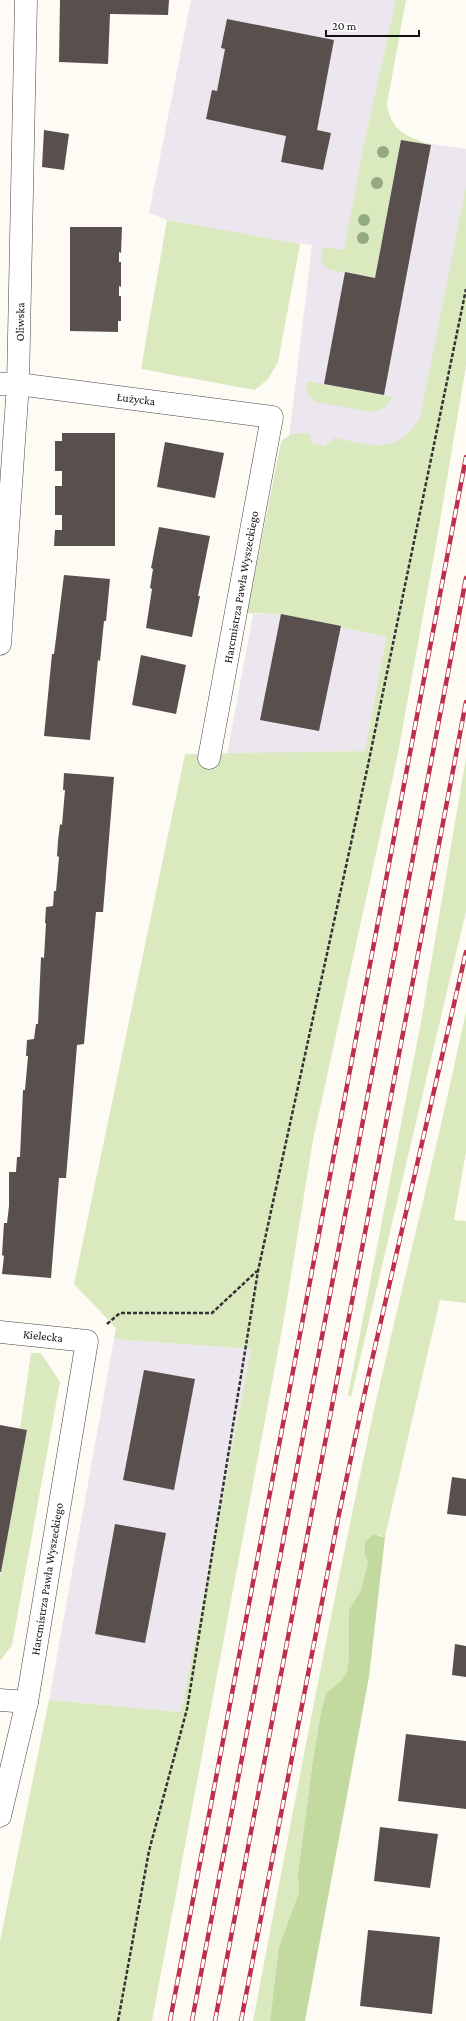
<svg xmlns="http://www.w3.org/2000/svg" width="466" height="2021" viewBox="0 0 466 2021" font-family="'Crimson Pro',serif">
	<style>
		.industrial { fill: #ece6ee }
		.green { fill: #dbe9bf }
		.forest { fill: #c2d99f }
		.building { fill: #59504e }
		.lines { fill: none; stroke-linecap: round; stroke-linejoin: round }
		.street-casing { stroke: #444; stroke-width: 23 }
		.path { stroke: #333; stroke-width: 2.5; stroke-dasharray: 4 2; stroke-linecap: butt }
		.street { stroke: #fff; stroke-width: 22 }
		.rail-casing { stroke: #bc2e4a; stroke-width: 4.5 }
		.rail { stroke: #fff; stroke-width: 3; stroke-dasharray: 9; stroke-linecap: butt }
		.tree { fill: #93aa82 }
		.labels { text-anchor: middle; stroke-width: 4; stroke-linejoin: round; paint-order: stroke }
		.street-label { font-size: 12px; fill: #111; stroke: #fff }
	</style>
	<rect width="100%" height="100%" fill="#fefbf5"/>
	<g class="industrial">
		<polygon points="191,0 396,0 366,134 466,149 466,211 418,466 289,438 312,245 266,239 167,220 149,213"/>
		<polygon points="253,614 281,614 386,637 365,751 227,755"/>
		<polygon points="114,1339 251,1349 181,1712 49,1700"/>
	</g>
	<g class="green">
		<path d="M396,0H406L387,104C391,132 407,136 431,145L401,140L375,278L331,270C318,265 321,258 323,247L344,250L366,134Z"/>
		<path d="M466,187V366L437,539L397,758L313,1140L284,1319L152,2021H0V1941L49,1700L181,1712L251,1349L114,1339L116,1328L74,1284L185,754L365,751L386,637L281,614L247,613L281,442C290,433 297,432 309,434L312,443L325,446L334,438C371,444 396,457 420,418Z"/>
		<polygon points="167,220 300,244 278,362 268,379 255,390 141,369"/>
		<polygon points="307,381 393,397 385,407 374,412 315,402 306,391"/>
		<polygon points="466,758 466,911 351,1397 348,1395 421,1022"/>
		<path d="M466,1011V1152L454,1220L466,1221V1303L440,1300L385,1537L380,1535L365,1556L368,1562L361,1590L349,1610V1656L347,1672L342,1680L326,1693L321,1712L313,1760L298,1874L299,1892L279,1947L270,2021H253C292,1817 330,1613 374,1410C404,1277 438,1145 466,1011Z"/>
		<polygon points="31,1353 41,1353 60,1382 12,1645 0,1661 0,1577 27,1430 20,1429"/>
	</g>
	<polygon class="forest" points="373,1535 385,1537 369,1677 305,2021 270,2021 279,1947 299,1892 298,1874 313,1760 321,1712 326,1693 342,1680 347,1672 349,1656 349,1610 361,1590 368,1562 365,1556 365,1542"/>
	<g class="building">
		<polygon points="60,0 169,0 168,15 110,14 108,64 59,62"/>
		<polygon points="227,19 334,40 317,130 331,133 323,170 281,162 286,136 206,119 212,90 217,91 225,49 221,48"/>
		<polygon points="44,130 69,134 64,170 42,167"/>
		<polygon points="401,140 431,145 384,395 324,384 345,272 375,278"/>
		<polygon points="70,227 122,227 121,253 119,252 119,262 121,262 121,287 119,286 119,296 121,296 121,321 118,321 118,332 70,331"/>
		<polygon points="62,433 115,433 115,546 54,546 55,530 62,530 62,515 55,515 55,486 62,486 62,471 55,471 55,441 62,441"/>
		<polygon points="165,442 224,453 215,498 157,487"/>
		<polygon points="159,527 210,536 198,596 200,596 192,637 146,628 152,589 150,588 153,569 151,568"/>
		<polygon points="64,575 110,579 106,621 104,621 100,661 98,660 90,740 44,736 52,654 54,654"/>
		<polygon points="281,614 341,626 319,731 260,720"/>
		<polygon points="141,655 186,665 176,714 132,705"/>
		<polygon points="64,773 114,777 103,912 96,912 84,1044 77,1045 66,1178 59,1178 51,1278 2,1274 4,1256 2,1255 4,1223 7,1223 9,1206 9,1172 16,1172 17,1157 20,1157 23,1090 25,1090 28,1056 26,1056 27,1040 34,1039 36,1024 38,1024 41,957 44,958 46,923 45,923 46,907 53,906 54,891 56,891 59,857 57,856 58,841 60,824 62,825 65,790 63,790"/>
		<polygon points="144,1370 195,1379 174,1490 123,1480"/>
		<polygon points="0,1425 27,1430 1,1572 0,1572"/>
		<polygon points="452,1477 466,1479 466,1516 447,1514"/>
		<polygon points="115,1524 166,1533 145,1643 95,1634"/>
		<polygon points="455,1644 466,1646 466,1677 452,1675"/>
		<polygon points="406,1734 466,1741 466,1809 398,1801"/>
		<polygon points="380,1827 438,1834 430,1888 374,1881"/>
		<polygon points="368,1930 440,1937 432,2014 360,2006"/>
	</g>
	<g class="lines">
		<g class="street-casing">
			<g id="street">
				<polyline points="0,384 18,384 272,417 209,758"/>
				<polyline points="0,644 18,384 26,0"/>
				<polyline points="0,1332 87,1341 27,1702 0,1816"/>
				<polyline points="0,1700 27,1702"/>
			</g>
		</g>
		<g class="path">
			<polyline points="107,1324 120,1313 212,1313 257,1271"/>
			<polyline points="118,2021 149,1851 187,1709 258,1271 368,765 466,289"/>
		</g>
		<use href="#street" class="street"/>
		<g class="rail-casing">
			<g id="rail">
				<polyline points="170,2021 466,457"/>
				<polyline points="192,2021 466,578"/>
				<polyline points="215,2021 466,702"/>
				<polyline points="241,2021 339,1514 369,1373 466,952"/>
			</g>
		</g>
		<use href="#rail" class="rail"/>
	</g>
	<g class="tree">
		<circle cx="383" cy="152" r="6"/>
		<circle cx="377" cy="183" r="6"/>
		<circle cx="364" cy="220" r="6"/>
		<circle cx="363" cy="238" r="6"/>
	</g>
	<g class="labels">
		<g class="street-label">
			<text transform="translate(20 322) rotate(-89)" y="4">Oliwska</text>
			<text transform="translate(136 399) rotate(7)" y="4">Łużycka</text>
			<text transform="translate(241 587) rotate(-80)" y="4">Harcmistrza Pawła Wyszeckiego</text>
			<text transform="translate(43 1336) rotate(6)" y="4">Kielecka</text>
			<text transform="translate(47 1579) rotate(-81)" y="4">Harcmistrza Pawła Wyszeckiego</text>
		</g>
	</g>
	<path d="M326 30v6h93v-6" fill="none" stroke="#111111" stroke-width="2"/>
	<text x="332" y="30" font-size="12" fill="#111111" stroke="#ffffff" stroke-width="3" paint-order="stroke">20 m</text>
</svg>
